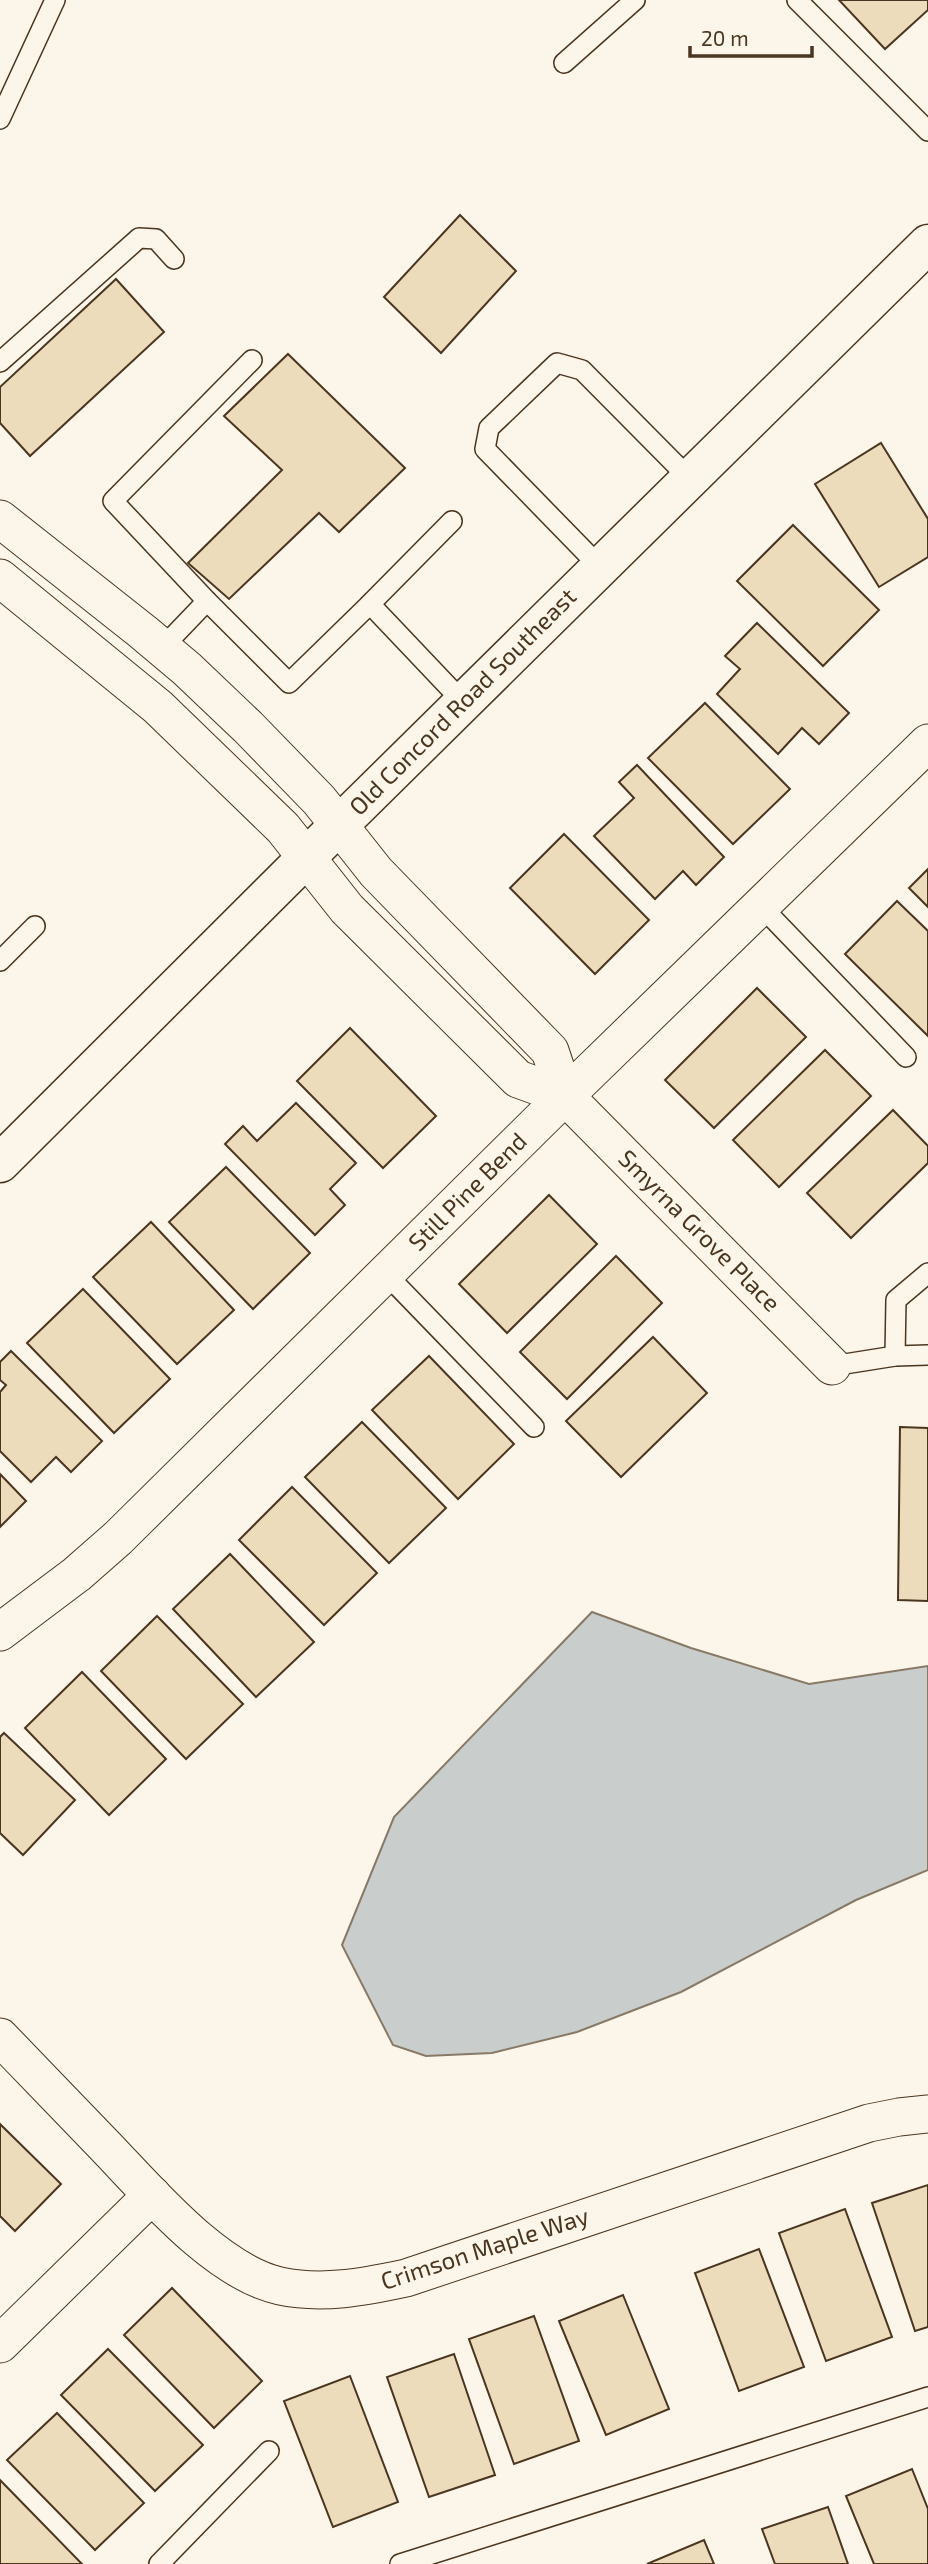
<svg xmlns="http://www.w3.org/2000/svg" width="928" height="2564" viewBox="0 0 928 2564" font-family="'Exo 2',sans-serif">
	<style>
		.water { fill: #c9cecd; stroke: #887966; stroke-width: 2 }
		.building { fill: #ecdcbc; stroke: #4a3520; stroke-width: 2 }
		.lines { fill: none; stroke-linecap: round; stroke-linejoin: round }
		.lane-casing { stroke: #4a3520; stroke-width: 22 }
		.street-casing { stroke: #4a3520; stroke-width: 39 }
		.secondary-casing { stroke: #4a3520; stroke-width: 41 }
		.lane { stroke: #fbf6e9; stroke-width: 19 }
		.street { stroke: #fbf6e9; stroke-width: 37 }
		.secondary { stroke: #fbf6e9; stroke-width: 38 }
		.labels { text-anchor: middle; stroke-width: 5; stroke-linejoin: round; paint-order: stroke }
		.street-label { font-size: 24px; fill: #4a3520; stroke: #fbf6e9 }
	</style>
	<rect width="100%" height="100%" fill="#fbf6e9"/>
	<polygon class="water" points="592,1612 691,1648 809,1684 928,1666 928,1870 856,1900 681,1992 577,2032 492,2053 426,2056 393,2045 342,1945 394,1817"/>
	<g class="building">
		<polygon points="839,0 928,0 928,10 885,49"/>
		<polygon points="460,215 516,271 441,353 384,297"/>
		<polygon points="116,279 164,332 30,456 0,423 0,387"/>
		<polygon points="288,354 405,468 339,532 319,513 229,599 188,563 282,470 224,416"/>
		<polygon points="881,443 928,519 928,557 879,587 815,484"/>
		<polygon points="793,525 879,610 823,666 737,581"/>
		<polygon points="757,623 849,713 819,744 802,728 778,754 717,694 740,669 725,656"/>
		<polygon points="705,703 790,789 733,844 648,758"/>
		<polygon points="637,765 724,857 696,885 683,871 655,899 594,836 634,798 619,782"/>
		<polygon points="564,834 649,920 595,974 510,888"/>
		<polygon points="928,869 928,907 909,888"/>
		<polygon points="897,901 928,931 928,1036 845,954"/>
		<polygon points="757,988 806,1037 714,1128 665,1080"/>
		<polygon points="350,1028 436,1116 383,1168 297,1081"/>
		<polygon points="825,1050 871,1096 779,1187 733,1140"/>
		<polygon points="296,1103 356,1163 330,1189 345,1205 315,1235 225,1144 243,1126 257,1141"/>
		<polygon points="893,1110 928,1146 928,1163 851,1238 807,1193"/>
		<polygon points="226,1167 310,1253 253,1309 169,1222"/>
		<polygon points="549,1195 597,1244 507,1333 459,1284"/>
		<polygon points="151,1222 234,1310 177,1364 93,1277"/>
		<polygon points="616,1256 662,1303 567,1399 520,1352"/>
		<polygon points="83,1289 170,1379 114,1433 27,1343"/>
		<polygon points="653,1337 707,1393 621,1477 566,1421"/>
		<polygon points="11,1351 102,1441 71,1472 56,1457 31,1482 0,1451 0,1392 6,1385 0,1380 0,1362"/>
		<polygon points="429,1356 514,1444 458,1499 372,1410"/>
		<polygon points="362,1422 446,1508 389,1563 305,1477"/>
		<polygon points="900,1427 928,1428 928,1601 898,1600"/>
		<polygon points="0,1474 26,1501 0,1527"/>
		<polygon points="292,1487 377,1573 324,1625 239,1540"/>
		<polygon points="230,1554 314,1642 256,1697 173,1609"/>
		<polygon points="157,1616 243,1704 186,1759 101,1671"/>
		<polygon points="82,1672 166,1759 109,1815 25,1728"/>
		<polygon points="4,1733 75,1800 23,1855 0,1833 0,1737"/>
		<polygon points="0,2124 61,2184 15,2231 0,2216"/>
		<polygon points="928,2185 928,2327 915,2331 872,2203"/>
		<polygon points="845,2209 892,2337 826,2361 779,2233"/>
		<polygon points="759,2249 804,2367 739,2391 695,2273"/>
		<polygon points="172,2288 262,2381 214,2428 124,2335"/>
		<polygon points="623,2295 669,2409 606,2435 559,2321"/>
		<polygon points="534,2316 579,2441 514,2464 469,2339"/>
		<polygon points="108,2349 203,2445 155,2491 61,2395"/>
		<polygon points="454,2354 495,2475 429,2497 387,2377"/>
		<polygon points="350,2376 398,2502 333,2527 284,2401"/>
		<polygon points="57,2413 144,2503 95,2550 7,2460"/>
		<polygon points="912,2469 928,2509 928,2564 874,2564 846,2496"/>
		<polygon points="0,2480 82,2564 0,2564"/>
		<polygon points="828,2507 848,2564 775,2564 762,2529"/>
		<polygon points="704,2540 714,2564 647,2564"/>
	</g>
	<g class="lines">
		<g class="lane-casing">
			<g id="lane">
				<polyline points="797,0 928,131"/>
				<polyline points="564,63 635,0"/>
				<polyline points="0,119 55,0"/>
				<polyline points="0,362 139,238 156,239 174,259"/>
				<polyline points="600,567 485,449 489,428 557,363 582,370 689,478"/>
				<polyline points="207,601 113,501 252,360"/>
				<polyline points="370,604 452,521"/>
				<polyline points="162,648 207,601 289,683 370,604 463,702"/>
				<polyline points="761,906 906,1057"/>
				<polyline points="0,961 35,926"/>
				<polyline points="386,1274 534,1427"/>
				<polyline points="895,1356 896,1300 928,1273"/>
				<polyline points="832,1366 895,1356 928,1355"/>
				<polyline points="159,2564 269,2451"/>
				<polyline points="400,2564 928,2397"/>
			</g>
		</g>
		<g class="street-casing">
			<g id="street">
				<polyline points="0,519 143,632 187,669 248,727 319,800 376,872 550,1051 565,1096 832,1366"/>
				<polyline points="0,578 158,707 283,828 347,909 518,1079 565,1096"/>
				<polyline points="0,1632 77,1574 118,1538 565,1096 928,743"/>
				<path d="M0,2037C36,2074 71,2111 107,2148C151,2194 217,2272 280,2286C322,2295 364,2287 406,2278L869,2123L899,2117L928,2114"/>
				<polyline points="0,2344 152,2195"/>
			</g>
		</g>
		<g class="secondary-casing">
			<polyline id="secondary" points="0,1163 338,826 928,244"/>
		</g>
		<use href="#lane" class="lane"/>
		<use href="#street" class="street"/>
		<use href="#secondary" class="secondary"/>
	</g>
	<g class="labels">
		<g class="street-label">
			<text transform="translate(463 702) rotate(-45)" y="8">Old Concord Road Southeast</text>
			<text transform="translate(468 1192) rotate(-45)" y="8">Still Pine Bend</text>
			<text transform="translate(699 1231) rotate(45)" y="8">Smyrna Grove Place</text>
			<text transform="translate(485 2249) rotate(-18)" y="8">Crimson Maple Way</text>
		</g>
	</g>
	<path d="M690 46v10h122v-10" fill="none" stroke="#4a3520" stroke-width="3.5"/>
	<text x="701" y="46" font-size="21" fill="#4a3520" stroke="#fbf6e9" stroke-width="5" paint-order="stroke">20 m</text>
</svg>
